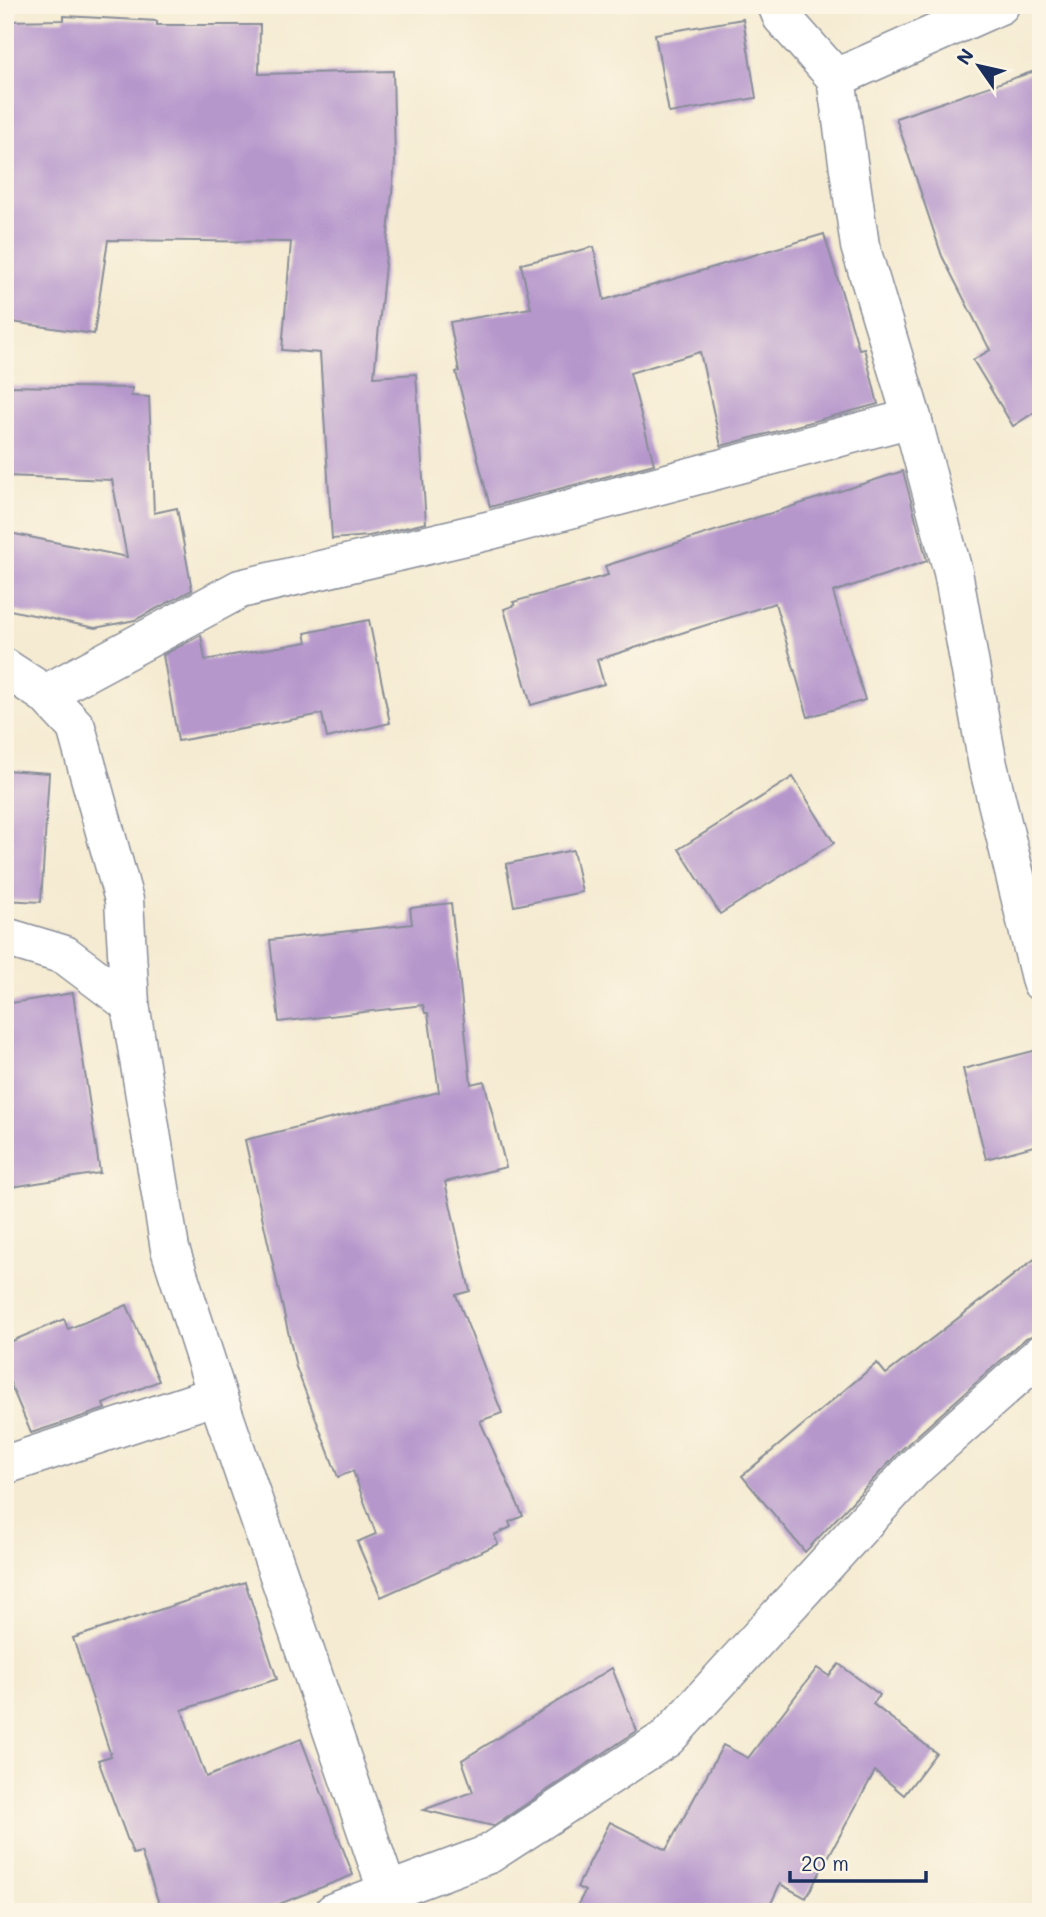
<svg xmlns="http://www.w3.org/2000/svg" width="1046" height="1917" viewBox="0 0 1046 1917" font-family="Mali,sans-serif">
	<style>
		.building { fill: #b697cc }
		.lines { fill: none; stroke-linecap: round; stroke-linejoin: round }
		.minor-casing { stroke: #888d98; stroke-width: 41 }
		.minor { stroke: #fff; stroke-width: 38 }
	</style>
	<rect width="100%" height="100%" fill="#fcf5e5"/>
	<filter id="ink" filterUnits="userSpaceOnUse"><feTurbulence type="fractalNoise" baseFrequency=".0143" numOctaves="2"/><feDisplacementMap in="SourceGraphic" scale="14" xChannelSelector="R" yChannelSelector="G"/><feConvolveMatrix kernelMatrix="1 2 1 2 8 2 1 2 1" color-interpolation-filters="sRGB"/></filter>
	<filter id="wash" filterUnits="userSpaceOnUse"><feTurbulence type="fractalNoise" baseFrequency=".00686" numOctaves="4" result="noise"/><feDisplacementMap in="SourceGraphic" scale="28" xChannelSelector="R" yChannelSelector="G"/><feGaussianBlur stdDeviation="1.57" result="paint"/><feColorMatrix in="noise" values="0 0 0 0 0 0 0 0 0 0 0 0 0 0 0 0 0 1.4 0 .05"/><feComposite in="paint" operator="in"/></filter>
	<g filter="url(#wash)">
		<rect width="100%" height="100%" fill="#f5ebd2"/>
		<g id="blocks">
			<g class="building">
				<polygon points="64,16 157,21 157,25 260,25 259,74 393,71 395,162 374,377 416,374 426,523 369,536 332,539 320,353 282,350 291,242 108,240 94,334 5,321 5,21 64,20"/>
				<polygon points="743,19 756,98 669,113 655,34"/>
				<polygon points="1041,69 1041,408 1013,426 973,360 990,350 942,256 896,118"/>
				<polygon points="824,234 859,349 864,348 878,404 721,446 700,352 630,373 654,464 490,507 456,372 459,371 450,322 531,308 521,264 594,247 604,300"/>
				<polygon points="5,386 132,388 131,396 149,397 154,513 177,508 192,590 135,620 95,628 5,609 5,532 127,557 112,480 5,476"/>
				<polygon points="903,471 927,561 833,592 865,700 808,717 775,603 597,660 604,684 531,705 504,609 515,605 513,602 608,575 605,566"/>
				<polygon points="369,620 390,723 327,738 322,714 178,741 163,655 201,635 205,660 307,642 305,633"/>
				<polygon points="5,770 49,773 41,902 5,900"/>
				<polygon points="793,777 834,843 720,914 679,849"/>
				<polygon points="573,850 582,892 514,906 506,864"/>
				<polygon points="451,903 471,1084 484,1081 506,1167 445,1182 470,1291 456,1295 502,1413 480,1421 523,1516 509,1522 511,1527 494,1535 498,1544 381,1597 357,1542 376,1534 353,1471 338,1477 296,1367 245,1140 439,1092 428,1013 425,1013 423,1005 279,1022 270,940 412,924 410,908"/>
				<polygon points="73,993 100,1173 5,1188 5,1004"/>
				<polygon points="1041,1049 1041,1144 986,1159 963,1069"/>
				<polygon points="1041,1254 1041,1333 1026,1338 900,1451 805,1552 742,1476 877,1363 886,1374"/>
				<polygon points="127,1305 159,1381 103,1404 105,1409 31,1433 5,1371 5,1344 64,1319 68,1329"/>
				<polygon points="245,1582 277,1679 182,1710 206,1777 301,1739 353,1875 259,1912 162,1912 141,1852 133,1854 98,1760 111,1756 73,1638"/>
				<polygon points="839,1664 880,1695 873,1704 936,1753 904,1795 875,1771 806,1898 780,1884 767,1912 574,1912 585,1891 577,1887 610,1822 666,1850 723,1745 748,1758 817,1668 829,1676"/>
				<polygon points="612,1668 637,1731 493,1826 423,1810 473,1792 462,1760"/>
			</g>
		</g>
	</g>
	<g filter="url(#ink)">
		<use href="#blocks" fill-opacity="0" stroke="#888d98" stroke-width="2"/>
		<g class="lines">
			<g class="minor-casing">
				<g id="minor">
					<polyline points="777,5 782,17 836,78 860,246 912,418 953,572 988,765 1041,982"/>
					<polyline points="836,78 1000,5"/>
					<polyline points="5,668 45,694 76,727 124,900 130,1004 170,1249 217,1395 387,1890 392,1912"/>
					<polyline points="45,694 240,589 487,531 912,418"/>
					<polyline points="5,937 65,955 130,1004"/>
					<polyline points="5,1465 217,1395"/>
					<polyline points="334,1912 489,1854 667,1738 915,1467 1041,1354"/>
				</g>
			</g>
			<use href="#minor" class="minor"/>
		</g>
	</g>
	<rect width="1046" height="1917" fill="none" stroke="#fcf5e5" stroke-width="28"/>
	<g transform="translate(979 66) rotate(304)" stroke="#fcf5e5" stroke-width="5" paint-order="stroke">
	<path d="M0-5L12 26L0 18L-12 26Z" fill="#1b2f5e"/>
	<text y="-10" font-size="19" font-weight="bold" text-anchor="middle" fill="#1b2f5e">N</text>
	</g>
	<path d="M790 1871v10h136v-10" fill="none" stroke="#1b2f5e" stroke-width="3.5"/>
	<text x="801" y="1871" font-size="21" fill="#1b2f5e" stroke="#fcf5e5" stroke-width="5" paint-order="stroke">20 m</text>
</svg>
